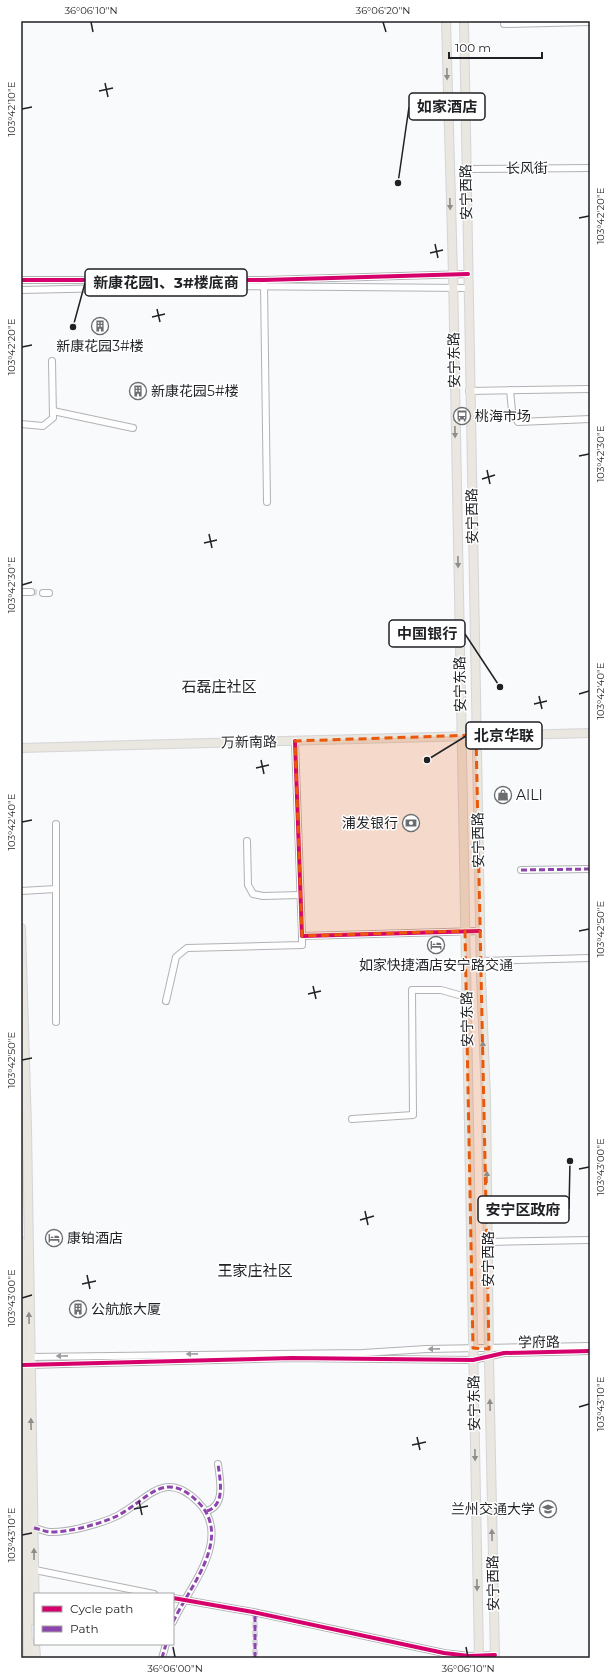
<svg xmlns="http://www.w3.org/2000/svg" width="611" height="1679" viewBox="0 0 611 1679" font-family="Montserrat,'Noto Sans SC',sans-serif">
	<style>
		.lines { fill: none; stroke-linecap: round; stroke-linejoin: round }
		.minor-tunnel { stroke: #d8d9dc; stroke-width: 6; stroke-dasharray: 6 3; stroke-linecap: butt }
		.minor-casing { stroke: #b1b2b5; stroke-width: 8 }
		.major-casing { stroke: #d4d5d7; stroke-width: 10 }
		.minor { stroke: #fefeff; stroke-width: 6 }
		.major { stroke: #eae6e0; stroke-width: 8 }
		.quiet { stroke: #8e44ad; stroke-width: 3; stroke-dasharray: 6 3; stroke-linecap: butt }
		.cycleway-casing { stroke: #fff; stroke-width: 6 }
		.cycleway { stroke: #d6006c; stroke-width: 4 }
		.oneway { fill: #8f8d8b }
		.oneway2 { fill: #9a9b9c }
		.marked { fill: #e8590c; fill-opacity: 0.2; stroke: #e8590c; stroke-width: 3; stroke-dasharray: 8 5; stroke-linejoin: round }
		.ticks { fill: none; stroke: #1f2124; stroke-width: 1.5 }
		.labels { text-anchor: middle; stroke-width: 3; stroke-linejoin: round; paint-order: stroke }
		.street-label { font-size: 14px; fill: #1f2124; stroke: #fff }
		.poi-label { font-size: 14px; fill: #1f2124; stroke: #fff; text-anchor: start }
		.neighbourhood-label { font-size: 15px; fill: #1f2124; stroke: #fff }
		.leader { fill: none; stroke: #1f2124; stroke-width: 1.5 }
		.callout-dot { fill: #1f2124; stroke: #fff; stroke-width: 1.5 }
		.callout { fill: #fff; stroke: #1f2124; stroke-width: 1.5 }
		.callout-label { font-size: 15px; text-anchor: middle; font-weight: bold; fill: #1f2124 }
		.neatline { fill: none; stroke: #1f2124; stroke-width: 1.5 }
		.ticks-label { font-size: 10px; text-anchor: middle; fill: #1f2124 }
	</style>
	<rect width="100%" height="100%" fill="#f9fafc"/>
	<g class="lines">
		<g class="minor-tunnel">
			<polyline points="31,592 43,593"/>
			<polyline points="255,1613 255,1658"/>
		</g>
		<g class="minor-casing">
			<g id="minor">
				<polyline points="504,24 590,22"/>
				<polyline points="465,169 590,168"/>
				<polyline points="21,280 264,280 468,274"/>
				<polyline points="264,284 267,502"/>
				<polyline points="21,290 208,286 468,288"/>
				<polyline points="510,390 512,411 518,422 590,419"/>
				<polyline points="469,391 590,389"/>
				<polyline points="53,411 133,428"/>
				<polyline points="21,424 43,426 53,418 52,361"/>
				<polyline points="21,592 31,592"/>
				<polyline points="43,593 49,593"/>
				<polyline points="295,741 302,936 480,931"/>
				<polyline points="56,824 56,1022"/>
				<polyline points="247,841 248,885 253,894 263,896 300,895"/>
				<polyline points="521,870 590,869"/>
				<polyline points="21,891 56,889"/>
				<polyline points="481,961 590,958"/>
				<polyline points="166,1001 176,957 187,948 302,945 302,936"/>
				<polyline points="352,1119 413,1115 412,990 441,990 466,997"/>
				<polyline points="488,1242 590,1240"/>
				<polyline points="28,1357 363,1353 426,1349 590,1346"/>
				<polyline points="27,1365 292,1358 473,1360 504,1353 590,1351"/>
				<path d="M207,1511C226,1505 220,1480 218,1464"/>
				<path d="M34,1528C39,1529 44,1531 49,1532C67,1533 100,1524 117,1516C148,1500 164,1468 198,1502C234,1538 189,1587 173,1622"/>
				<polyline points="30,1569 154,1594"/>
				<polyline points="173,1598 253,1612 444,1653 469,1656 495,1655"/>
				<polyline points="162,1658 166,1644"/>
			</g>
		</g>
		<g class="major-casing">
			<g id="major">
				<polyline points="446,21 453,274 479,1658"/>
				<polyline points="464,21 481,977 486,1097 489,1358 495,1658"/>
				<polyline points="21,748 590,733"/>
				<polyline points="21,928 27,1128 35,1621"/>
				<polyline points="21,1241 28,1658"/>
				<polyline points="35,1644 36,1658"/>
			</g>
		</g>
		<use href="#minor" class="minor"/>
		<use href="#major" class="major"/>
		<g class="quiet">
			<polyline points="521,870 590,869"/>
			<path d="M207,1511C226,1505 220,1480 218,1464"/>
			<path d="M34,1528C39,1529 44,1531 49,1532C67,1533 100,1524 117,1516C148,1500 164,1468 198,1502C234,1538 189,1587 173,1622"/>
			<polyline points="162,1658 166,1644"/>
			<polyline points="255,1658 255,1613 257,1613"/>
		</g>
		<g class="cycleway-casing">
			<g id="cycleway">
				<polyline points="21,280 264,280 468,274"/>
				<polyline points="295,741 302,936 480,931"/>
				<polyline points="22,1365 292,1358 473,1360 504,1353 590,1351"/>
				<polyline points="173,1598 253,1612 444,1653 469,1656 495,1655"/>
			</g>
		</g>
		<use href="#cycleway" class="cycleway"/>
	</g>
	<defs><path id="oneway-solid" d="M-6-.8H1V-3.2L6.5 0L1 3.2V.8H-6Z"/></defs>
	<g class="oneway">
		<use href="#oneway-solid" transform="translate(447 74) rotate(89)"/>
		<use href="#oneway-solid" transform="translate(450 204) rotate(88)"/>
		<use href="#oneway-solid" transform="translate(455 432) rotate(89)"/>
		<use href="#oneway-solid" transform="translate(458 562) rotate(89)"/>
		<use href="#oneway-solid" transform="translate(483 1047) rotate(-93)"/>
		<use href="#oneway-solid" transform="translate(487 1177) rotate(-91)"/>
		<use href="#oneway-solid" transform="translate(29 1318) rotate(-91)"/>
		<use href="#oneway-solid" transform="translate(490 1405) rotate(-91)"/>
		<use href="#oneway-solid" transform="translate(31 1424) rotate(-91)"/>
		<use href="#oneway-solid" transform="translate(475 1455) rotate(89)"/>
		<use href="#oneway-solid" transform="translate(492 1535) rotate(-91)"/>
		<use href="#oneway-solid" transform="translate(34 1554) rotate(-90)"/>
		<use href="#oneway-solid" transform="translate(477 1585) rotate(89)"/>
	</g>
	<g class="oneway2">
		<use href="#oneway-solid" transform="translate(434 1349) rotate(179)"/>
		<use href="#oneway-solid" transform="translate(192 1354) rotate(179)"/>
		<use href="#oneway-solid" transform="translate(62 1356) rotate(179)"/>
	</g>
	<path class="marked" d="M476,735L489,1349L473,1348L465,931L302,936L295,741Z"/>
	<path class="ticks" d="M91,22L93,32M383,22L386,32M105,83L108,97M99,91L113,88M22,109L32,107M579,218L589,216M435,244L438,258M430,253L443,250M157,309L160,322M152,317L165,314M22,347L32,345M579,456L589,454M487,470L490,484M482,479L495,475M209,534L212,548M204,543L217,540M22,585L32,582M579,694L589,691M539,696L542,709M534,704L547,701M261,760L264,774M256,768L269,765M22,822L32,820M579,931L589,929M313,986L316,999M308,994L321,991M22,1060L32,1058M579,1169L589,1167M365,1211L368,1225M360,1220L374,1216M87,1275L90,1289M82,1284L96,1281M22,1298L32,1295M579,1407L589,1404M417,1437L420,1450M412,1445L426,1442M139,1501L142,1515M134,1509L148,1506M22,1535L32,1533M173,1647L175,1657M466,1647L468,1657"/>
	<defs>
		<g id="building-ring" transform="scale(0.9)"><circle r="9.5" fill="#fff" stroke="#6b6d70" stroke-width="1.5"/><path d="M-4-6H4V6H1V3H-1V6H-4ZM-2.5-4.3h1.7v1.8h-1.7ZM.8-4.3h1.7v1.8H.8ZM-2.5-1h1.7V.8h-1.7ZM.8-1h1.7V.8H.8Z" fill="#6b6d70"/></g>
		<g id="bus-ring" transform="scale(0.9)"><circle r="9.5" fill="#fff" stroke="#6b6d70" stroke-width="1.5"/><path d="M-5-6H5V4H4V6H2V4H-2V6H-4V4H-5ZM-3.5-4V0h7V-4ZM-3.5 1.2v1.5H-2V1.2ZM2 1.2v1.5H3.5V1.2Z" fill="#6b6d70"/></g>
		<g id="shop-ring" transform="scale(0.9)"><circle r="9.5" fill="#fff" stroke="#6b6d70" stroke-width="1.5"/><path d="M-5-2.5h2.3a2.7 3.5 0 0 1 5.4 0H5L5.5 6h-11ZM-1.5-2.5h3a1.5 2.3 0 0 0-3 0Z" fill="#6b6d70"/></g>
		<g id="bank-ring" transform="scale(0.9)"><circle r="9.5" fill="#fff" stroke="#6b6d70" stroke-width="1.5"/><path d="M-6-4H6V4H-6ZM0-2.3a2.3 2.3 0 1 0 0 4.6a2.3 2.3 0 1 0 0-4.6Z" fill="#6b6d70"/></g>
		<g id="hotel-ring" transform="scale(0.9)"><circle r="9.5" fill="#fff" stroke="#6b6d70" stroke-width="1.5"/><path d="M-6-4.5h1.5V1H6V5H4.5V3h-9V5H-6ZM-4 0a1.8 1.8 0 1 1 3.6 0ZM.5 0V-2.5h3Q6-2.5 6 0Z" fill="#6b6d70"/></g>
		<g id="university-ring" transform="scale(0.9)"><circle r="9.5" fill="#fff" stroke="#6b6d70" stroke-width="1.5"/><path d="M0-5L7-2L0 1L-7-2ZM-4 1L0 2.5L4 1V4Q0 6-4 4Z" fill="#6b6d70"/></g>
	</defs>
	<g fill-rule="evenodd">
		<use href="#building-ring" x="100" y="326"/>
		<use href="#building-ring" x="138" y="391"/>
		<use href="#bus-ring" x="462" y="416"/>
		<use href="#shop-ring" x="503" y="795"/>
		<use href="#bank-ring" x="411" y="823"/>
		<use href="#hotel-ring" x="436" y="945"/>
		<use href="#hotel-ring" x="54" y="1238"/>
		<use href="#building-ring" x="78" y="1309"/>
		<use href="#university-ring" x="548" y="1509"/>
	</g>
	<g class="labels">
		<g class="street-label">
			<text transform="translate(527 168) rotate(-1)" y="5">长风街</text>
			<text transform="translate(466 192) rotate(-91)" y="5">安宁西路</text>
			<text transform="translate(454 360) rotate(-91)" y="5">安宁东路</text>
			<text transform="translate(472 516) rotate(-91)" y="5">安宁西路</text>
			<text transform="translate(460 684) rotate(-91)" y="5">安宁东路</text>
			<text transform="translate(249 742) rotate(-1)" y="5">万新南路</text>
			<text transform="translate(478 840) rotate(-91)" y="5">安宁西路</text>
			<text transform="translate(467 1019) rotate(-91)" y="5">安宁东路</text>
			<text transform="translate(488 1259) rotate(-90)" y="5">安宁西路</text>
			<text transform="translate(539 1342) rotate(-1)" y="5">学府路</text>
			<text transform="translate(474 1403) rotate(-91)" y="5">安宁东路</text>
			<text transform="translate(493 1583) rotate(-91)" y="5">安宁西路</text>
		</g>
		<g class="poi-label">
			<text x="100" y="351" text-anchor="middle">新康花园3#楼</text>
			<text x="151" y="396">新康花园5#楼</text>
			<text x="475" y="421">桃海市场</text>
			<text x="516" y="800">AILI</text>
			<text x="398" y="828" text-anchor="end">浦发银行</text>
			<text x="436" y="970" text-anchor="middle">如家快捷酒店安宁路交通</text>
			<text x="67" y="1243">康铂酒店</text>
			<text x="91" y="1314">公航旅大厦</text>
			<text x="535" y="1514" text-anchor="end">兰州交通大学</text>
		</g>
		<g class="neighbourhood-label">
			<text x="219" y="692">石磊庄社区</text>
			<text x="255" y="1276">王家庄社区</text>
		</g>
	</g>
	<path class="leader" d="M398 183L409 107M73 327L85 283M500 687L465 634M427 760L466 736M570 1161L569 1209"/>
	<g class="callout-dot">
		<circle cx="398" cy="183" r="4"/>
		<circle cx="73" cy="327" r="4"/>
		<circle cx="500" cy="687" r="4"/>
		<circle cx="427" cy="760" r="4"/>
		<circle cx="570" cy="1161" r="4"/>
	</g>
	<g class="callout">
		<rect x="409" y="93" width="76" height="27" rx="4"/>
		<rect x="85" y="269" width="162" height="27" rx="4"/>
		<rect x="389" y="620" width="76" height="27" rx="4"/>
		<rect x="466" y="722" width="76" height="27" rx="4"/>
		<rect x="478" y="1196" width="91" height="27" rx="4"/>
	</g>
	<g class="callout-label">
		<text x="447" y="112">如家酒店</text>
		<text x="166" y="288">新康花园1、3#楼底商</text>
		<text x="427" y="639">中国银行</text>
		<text x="504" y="741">北京华联</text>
		<text x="523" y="1215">安宁区政府</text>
	</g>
	<rect width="611" height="1679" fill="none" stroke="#ffffff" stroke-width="44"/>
	<rect x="34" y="1593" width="140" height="52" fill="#ffffff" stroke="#a5a6a7"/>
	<rect x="42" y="1606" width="20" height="6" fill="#d6006c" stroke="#a5a6a7"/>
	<text x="70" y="1613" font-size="12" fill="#1f2124">Cycle path</text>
	<rect x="42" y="1626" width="20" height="6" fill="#8e44ad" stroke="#a5a6a7"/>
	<text x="70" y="1633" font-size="12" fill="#1f2124">Path</text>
	<path d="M449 52v6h93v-6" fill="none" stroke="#1f2124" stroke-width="2"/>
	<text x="455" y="52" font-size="12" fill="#1f2124" stroke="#ffffff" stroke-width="3" paint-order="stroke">100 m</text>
	<rect x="22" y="22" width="567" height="1635" class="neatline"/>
	<g class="ticks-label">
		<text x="91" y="14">36°06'10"N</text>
		<text x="383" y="14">36°06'20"N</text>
		<text transform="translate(11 109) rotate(-90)" y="4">103°42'10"E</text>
		<text transform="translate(600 216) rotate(-90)" y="4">103°42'20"E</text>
		<text transform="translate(11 347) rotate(-90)" y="4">103°42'20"E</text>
		<text transform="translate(600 454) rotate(-90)" y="4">103°42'30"E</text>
		<text transform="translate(11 585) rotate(-90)" y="4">103°42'30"E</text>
		<text transform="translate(600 691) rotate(-90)" y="4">103°42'40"E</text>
		<text transform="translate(11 822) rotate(-90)" y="4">103°42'40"E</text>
		<text transform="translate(600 929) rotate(-90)" y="4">103°42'50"E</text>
		<text transform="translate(11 1060) rotate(-90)" y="4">103°42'50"E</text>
		<text transform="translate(600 1167) rotate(-90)" y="4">103°43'00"E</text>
		<text transform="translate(11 1298) rotate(-90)" y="4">103°43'00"E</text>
		<text transform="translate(600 1404) rotate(-90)" y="4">103°43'10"E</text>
		<text transform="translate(11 1535) rotate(-90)" y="4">103°43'10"E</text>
		<text x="175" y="1672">36°06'00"N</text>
		<text x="468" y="1672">36°06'10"N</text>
	</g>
</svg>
